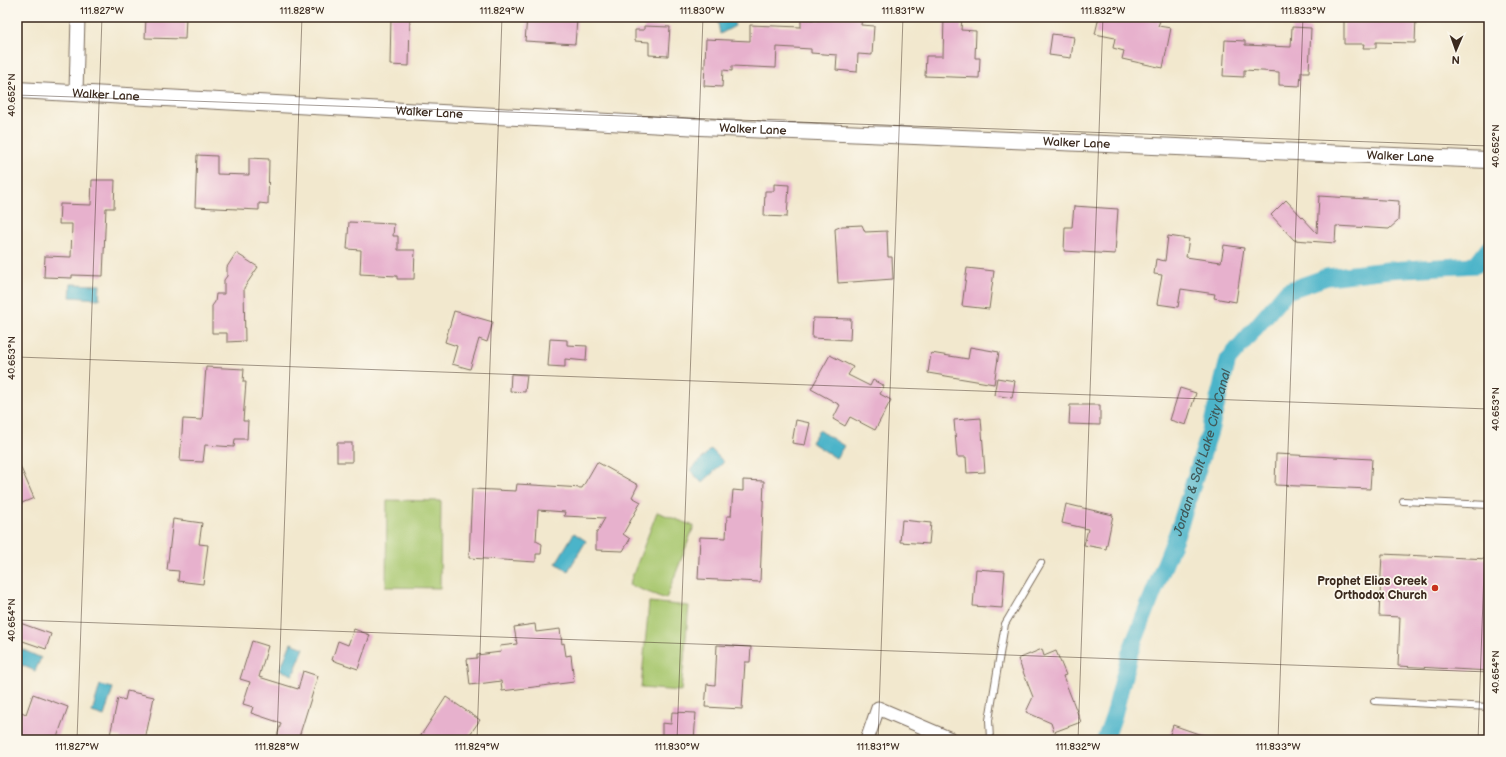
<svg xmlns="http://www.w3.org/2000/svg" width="1506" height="757" viewBox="0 0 1506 757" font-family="'Balsamiq Sans',sans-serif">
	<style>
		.green { fill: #a8c76e; stroke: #727846 }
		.water { fill: #4bb4c9; stroke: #436f74 }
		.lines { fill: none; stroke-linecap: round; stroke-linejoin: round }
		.canal { stroke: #4bb4c9; stroke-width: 17 }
		.building { fill: #e7b1cd }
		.service-casing { stroke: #7b6c5c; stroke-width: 8 }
		.minor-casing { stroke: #7b6c5c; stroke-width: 15 }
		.tertiary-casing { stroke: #7b6c5c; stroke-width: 18 }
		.service { stroke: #fff; stroke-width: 6 }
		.minor { stroke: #fff; stroke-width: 13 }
		.tertiary { stroke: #fff; stroke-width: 16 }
		.ticks { fill: none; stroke: #3b2a1e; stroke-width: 1; stroke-opacity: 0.45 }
		.poi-dot { fill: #c8321e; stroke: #fbf7ec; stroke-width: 1.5 }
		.labels { text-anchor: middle; stroke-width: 3.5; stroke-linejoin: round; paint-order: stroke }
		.street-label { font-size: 12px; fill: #3b2a1e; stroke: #fbf7ec }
		.poi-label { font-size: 12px; font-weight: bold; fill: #3b2a1e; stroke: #fbf7ec; text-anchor: end }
		.water-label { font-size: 13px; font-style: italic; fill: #415a5a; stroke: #fbf7ec }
		.neatline { fill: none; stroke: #3b2a1e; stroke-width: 1.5 }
		.ticks-label { font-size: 10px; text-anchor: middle; fill: #3b2a1e }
	</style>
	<rect width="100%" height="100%" fill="#fbf7ec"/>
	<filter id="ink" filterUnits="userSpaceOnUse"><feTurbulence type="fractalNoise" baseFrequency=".025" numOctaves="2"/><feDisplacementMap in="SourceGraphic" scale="8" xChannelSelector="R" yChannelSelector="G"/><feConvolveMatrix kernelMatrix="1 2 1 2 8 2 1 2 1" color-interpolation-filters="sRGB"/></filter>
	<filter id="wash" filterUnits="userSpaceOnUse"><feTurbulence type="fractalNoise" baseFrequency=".012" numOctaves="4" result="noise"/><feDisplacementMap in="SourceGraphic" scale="16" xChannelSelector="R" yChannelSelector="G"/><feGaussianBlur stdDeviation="0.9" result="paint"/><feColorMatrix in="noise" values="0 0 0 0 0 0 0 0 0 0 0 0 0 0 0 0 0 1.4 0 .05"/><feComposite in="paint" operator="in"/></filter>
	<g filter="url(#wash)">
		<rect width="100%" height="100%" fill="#f2e8ce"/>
		<g class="green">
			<polygon points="387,500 441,501 440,588 386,587"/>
			<polygon points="657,512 694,526 666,599 629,585"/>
			<polygon points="649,602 689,606 681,691 641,688"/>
		</g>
		<g class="water">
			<polygon points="717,17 732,17 735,26 720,34"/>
			<polygon points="71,284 100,285 99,299 70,297"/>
			<polygon points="819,430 844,446 836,458 811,442"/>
			<polygon points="711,449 724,462 702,483 690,470"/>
			<polygon points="574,533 586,541 568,571 556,563"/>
			<polygon points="291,643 304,648 293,675 280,670"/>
			<polygon points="17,647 41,658 35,671 17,663"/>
			<polygon points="100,685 113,688 104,716 92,712"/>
		</g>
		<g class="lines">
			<path class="canal" id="s1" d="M1105,740L1114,715L1130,652L1179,528L1210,431L1228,360L1287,291L1327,277L1388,270L1476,265L1489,248"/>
		</g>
		<g id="blocks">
			<g class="building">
				<polygon points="146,17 186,17 185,39 145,38"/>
				<polygon points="391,17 410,17 409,66 390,65"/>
				<polygon points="527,17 577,20 575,44 525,41"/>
				<polygon points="821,17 862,17 861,25 874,26 872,55 858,54 857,72 836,70 837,55 811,53 811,49 777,47 776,68 732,66 732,71 723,70 722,87 704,86 706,39 750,41 750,25 801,27 801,19 820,20"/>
				<polygon points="944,17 962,17 961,30 976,31 975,58 980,58 979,78 925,76 926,56 943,56"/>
				<polygon points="1099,17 1141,17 1160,21 1158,26 1171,28 1163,68 1122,59 1124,51 1113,48 1115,38 1095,34"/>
				<polygon points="1344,17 1416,17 1415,43 1376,42 1376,48 1363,48 1364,44 1344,44"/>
				<polygon points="644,26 670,27 668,56 649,55 649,42 635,41 635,30 644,30"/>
				<polygon points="1292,27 1311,28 1309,72 1301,72 1300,86 1279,85 1279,72 1244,70 1244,77 1223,76 1225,40 1245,41 1245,45 1291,47"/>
				<polygon points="1052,34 1074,37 1071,58 1049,55"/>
				<polygon points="197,155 217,156 217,174 249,175 249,158 269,159 268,204 259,203 259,210 195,207"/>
				<polygon points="92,180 115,180 114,208 106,208 103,276 72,275 72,278 44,277 45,256 71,257 72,224 59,224 60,204 91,205"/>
				<polygon points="774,184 789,185 787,217 764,216 765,191 774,191"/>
				<polygon points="1319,196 1399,201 1398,221 1389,229 1336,226 1335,243 1294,240 1271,215 1286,200 1317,233"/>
				<polygon points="1074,206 1118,209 1115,254 1064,251 1065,227 1072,227"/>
				<polygon points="349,222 394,224 393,236 398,236 398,250 415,250 414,279 397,279 397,276 360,274 361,250 347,249"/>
				<polygon points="862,225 865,232 887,231 888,257 892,257 893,279 838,283 835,229 842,226"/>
				<polygon points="1168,236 1189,239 1186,257 1221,262 1224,245 1244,248 1236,302 1214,298 1215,294 1181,289 1178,307 1157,304 1162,275 1154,274 1156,259 1165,261"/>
				<polygon points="236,253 258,267 244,288 245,341 227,342 227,333 212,333 212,306 215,302 216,294 224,294 224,280 227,276 227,267"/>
				<polygon points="967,268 994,271 989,309 962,306"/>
				<polygon points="454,311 493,322 487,342 479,339 470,369 452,364 457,346 445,342"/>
				<polygon points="813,318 851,319 850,340 812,338"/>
				<polygon points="550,339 567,340 567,345 587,346 586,361 565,359 565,367 548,366"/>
				<polygon points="970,347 999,352 994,384 928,373 931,353 968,359"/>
				<polygon points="830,355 853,367 848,375 870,386 873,380 884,386 880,394 891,400 875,430 850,417 845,426 833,419 840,405 811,389"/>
				<polygon points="206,367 244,369 243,382 246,382 243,421 248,421 247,439 235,439 234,447 205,445 203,462 180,461 183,419 202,420"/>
				<polygon points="511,374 527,375 525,392 510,391"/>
				<polygon points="997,378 1015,381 1012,398 994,395"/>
				<polygon points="1180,388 1196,393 1186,425 1170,420"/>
				<polygon points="1070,405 1100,405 1100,425 1069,424"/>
				<polygon points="981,418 985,472 967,473 966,457 957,457 954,420"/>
				<polygon points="796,420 810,423 805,445 792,443"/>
				<rect x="337" y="443" width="15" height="19"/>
				<polygon points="1276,454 1372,459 1370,489 1275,485"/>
				<polygon points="17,459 34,498 17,505"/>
				<polygon points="597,462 638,485 632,497 641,502 623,534 630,539 623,551 596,550 596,534 605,518 564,516 565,512 538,510 536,541 542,544 541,554 536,554 536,562 469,558 472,489 516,491 517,484 582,488"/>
				<polygon points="743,480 764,481 760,582 698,579 700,537 726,538 727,516 731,516 733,490 743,491"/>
				<polygon points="1066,504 1113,515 1106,549 1084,545 1088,529 1062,523"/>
				<polygon points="173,519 202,523 199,544 208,545 203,584 178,581 179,571 167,570"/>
				<polygon points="902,520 931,523 929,544 900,542"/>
				<polygon points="1382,554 1489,559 1489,671 1398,666 1400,617 1379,616"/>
				<polygon points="976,569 1005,571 1002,608 973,606"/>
				<polygon points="20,623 51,634 46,649 17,639 17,631"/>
				<polygon points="535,624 536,632 560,629 562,644 564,643 566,656 571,655 574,682 502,691 501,681 470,685 467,659 477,658 477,655 501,652 500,646 517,644 514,627"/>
				<polygon points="354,629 370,635 358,669 332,660 338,641 348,645"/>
				<polygon points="252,641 268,646 259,677 298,689 303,671 318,676 298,740 276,740 281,723 251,713 253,707 243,704 250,682 240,679"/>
				<polygon points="717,645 751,647 750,662 745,662 742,709 705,707 707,684 715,685"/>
				<polygon points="1042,649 1044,656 1056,651 1066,675 1063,676 1081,722 1054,732 1051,723 1026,712 1033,697 1018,659"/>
				<polygon points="127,691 154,697 145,740 120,740 121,737 110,735 118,698 125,700"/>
				<polygon points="33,694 68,707 56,740 17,740 17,710 26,714"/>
				<polygon points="446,697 480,720 466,740 418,740"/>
				<polygon points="672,712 696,713 694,740 662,740 662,723 671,724"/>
				<polygon points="1173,725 1210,738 1210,740 1168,740"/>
			</g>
		</g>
	</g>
	<g filter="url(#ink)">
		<use href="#blocks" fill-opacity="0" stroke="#7b6c5c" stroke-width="1"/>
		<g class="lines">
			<g class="service-casing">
				<g id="service">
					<polyline points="1403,501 1489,505"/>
					<polyline points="1374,701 1489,707"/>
					<polyline points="990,740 989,720 1005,624 1041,563"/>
				</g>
			</g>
			<g class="minor-casing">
				<g id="minor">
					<polyline points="76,92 78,17"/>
					<polyline points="867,740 878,708 953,740"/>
				</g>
			</g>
			<g class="tertiary-casing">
				<g id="tertiary">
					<path id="s2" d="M17,90L700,127L1489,160"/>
				</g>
			</g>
			<use href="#service" class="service"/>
			<use href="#minor" class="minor"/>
			<use href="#tertiary" class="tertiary"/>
		</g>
	</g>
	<path class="ticks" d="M17,95L1489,146M17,357L1489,409M17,620L1489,672M77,740L102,17M277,740L302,17M477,740L502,17M677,740L703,17M878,740L903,17M1078,740L1103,17M1278,740L1303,17M1478,740L1489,431"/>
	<circle class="poi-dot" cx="1435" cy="588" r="4"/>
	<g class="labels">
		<g class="street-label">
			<text dy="4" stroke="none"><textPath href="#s2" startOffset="89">Walker Lane</textPath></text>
			<text dy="4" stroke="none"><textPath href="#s2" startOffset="413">Walker Lane</textPath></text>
			<text dy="4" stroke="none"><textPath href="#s2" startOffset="737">Walker Lane</textPath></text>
			<text dy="4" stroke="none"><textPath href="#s2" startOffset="1061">Walker Lane</textPath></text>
			<text dy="4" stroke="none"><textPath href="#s2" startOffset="1385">Walker Lane</textPath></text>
		</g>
		<g class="poi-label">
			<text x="1427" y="585">Prophet Elias Greek<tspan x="1427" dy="14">Orthodox Church</tspan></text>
		</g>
		<g class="water-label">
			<text dy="5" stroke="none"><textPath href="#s1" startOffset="304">Jordan &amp; Salt Lake City Canal</textPath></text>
		</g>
	</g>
	<rect width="1506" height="757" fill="none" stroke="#fbf7ec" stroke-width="44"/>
	<g transform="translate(1456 50) rotate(182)" stroke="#fbf7ec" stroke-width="3" paint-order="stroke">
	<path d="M0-3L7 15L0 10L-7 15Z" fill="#3b2a1e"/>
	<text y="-6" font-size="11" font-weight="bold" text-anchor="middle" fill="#3b2a1e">N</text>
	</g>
	<rect x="22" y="22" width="1462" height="713" class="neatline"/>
	<g class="ticks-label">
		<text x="102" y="14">111.827°W</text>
		<text x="302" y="14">111.828°W</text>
		<text x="502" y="14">111.829°W</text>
		<text x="702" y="14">111.830°W</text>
		<text x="903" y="14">111.831°W</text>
		<text x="1103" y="14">111.832°W</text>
		<text x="1303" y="14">111.833°W</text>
		<text transform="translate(11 95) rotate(-90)" y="4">40.652°N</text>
		<text transform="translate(1495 146) rotate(-90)" y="4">40.652°N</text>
		<text transform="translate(11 358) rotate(-90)" y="4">40.653°N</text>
		<text transform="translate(1495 409) rotate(-90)" y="4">40.653°N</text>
		<text transform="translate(11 620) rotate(-90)" y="4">40.654°N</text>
		<text transform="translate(1495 672) rotate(-90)" y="4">40.654°N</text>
		<text x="77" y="750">111.827°W</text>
		<text x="277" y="750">111.828°W</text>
		<text x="477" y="750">111.829°W</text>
		<text x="677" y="750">111.830°W</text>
		<text x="878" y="750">111.831°W</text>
		<text x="1078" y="750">111.832°W</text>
		<text x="1278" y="750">111.833°W</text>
	</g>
</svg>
